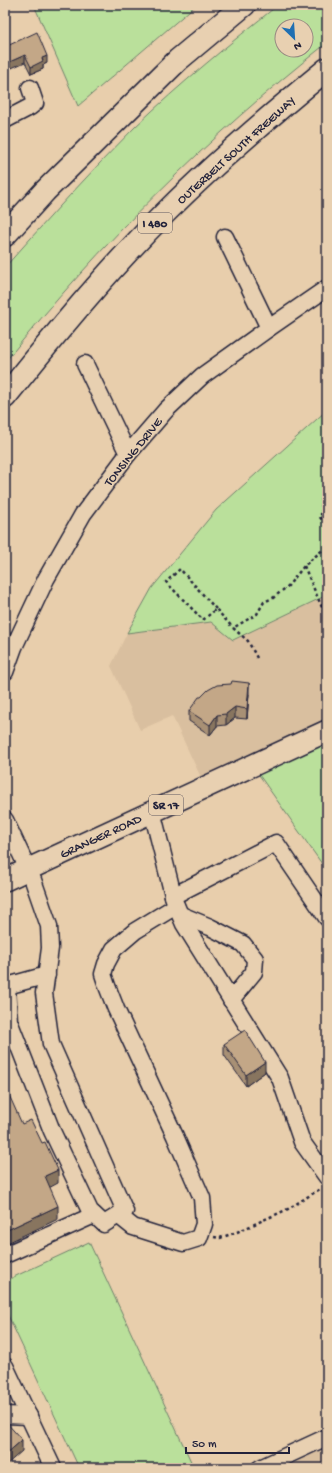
<svg xmlns="http://www.w3.org/2000/svg" width="332" height="1473" viewBox="0 0 332 1473" font-family="'Gochi Hand',sans-serif">
	<style>
		.built { fill: #d9bf9f }
		.green { fill: #bae09b; stroke: #6e816b; fill-rule: evenodd }
		.lines { fill: none; stroke-linecap: round; stroke-linejoin: round }
		.minor-casing { stroke: #22223b; stroke-width: 19 }
		.major-casing { stroke: #22223b; stroke-width: 24 }
		.highway-casing { stroke: #22223b; stroke-width: 25 }
		.path { stroke: #22223b; stroke-width: 2.5; stroke-dasharray: 3 3; stroke-linecap: butt }
		.minor { stroke: #e8d0b1; stroke-width: 16 }
		.major { stroke: #e8d0b1; stroke-width: 21 }
		.highway { stroke: #e8d0b1; stroke-width: 22 }
		.wall { fill: #a89074; stroke: #22223b }
		.shaded-wall { fill: #88755e; stroke: #22223b }
		.building { fill: #c3a787; stroke: #22223b }
		.labels { text-anchor: middle; stroke-width: 3; stroke-linejoin: round; paint-order: stroke }
		.shield { fill: #e8d0b1; stroke: #5d565e; stroke-width: 1 }
		.shield-label { font-size: 12px; font-weight: bold; fill: #22223b }
		.street-label { font-size: 13px; fill: #22223b; stroke: #e8d0b1 }
	</style>
	<rect width="100%" height="100%" fill="#e8ceac"/>
	<filter id="ink" filterUnits="userSpaceOnUse"><feTurbulence type="fractalNoise" baseFrequency=".025" numOctaves="2"/><feDisplacementMap in="SourceGraphic" scale="8" xChannelSelector="R" yChannelSelector="G"/><feConvolveMatrix kernelMatrix="1 2 1 2 8 2 1 2 1" color-interpolation-filters="sRGB"/></filter>
	<g filter="url(#ink)">
		<g class="built">
			<polygon points="327,595 327,730 205,786 172,716 140,730 111,666 127,633 211,622 234,640"/>
			<polygon points="327,1446 327,1468 281,1468"/>
		</g>
		<g class="green">
			<polygon points="34,5 196,5 78,106"/>
			<path d="M278,5H327V43C208,137 100,244 5,362V267C48,219 90,172 135,127C180,84 229,44 278,5ZM282,26H306V50H282Z"/>
			<polygon points="327,410 327,595 233,640 211,622 127,633 152,588 216,510"/>
			<polygon points="327,730 327,871 252,765"/>
			<polygon points="89,1242 194,1468 79,1468 5,1309 5,1281"/>
		</g>
		<g class="lines">
			<g class="minor-casing">
				<g id="minor">
					<polyline points="5,120 30,107 35,103 30,88"/>
					<polyline points="225,237 269,328"/>
					<polyline points="85,364 128,454"/>
					<polyline points="5,672 14,647 46,579 83,514 128,454 166,410 202,376 269,328 327,288"/>
					<polyline points="152,811 175,903 184,924 280,1078 302,1142 327,1177"/>
					<polyline points="5,820 33,880 49,926 50,948 44,993 51,1044 125,1211 104,1224 90,1211 52,1131 9,1021 7,986 5,985"/>
					<polyline points="173,896 276,843 327,918"/>
					<polyline points="181,915 210,927 243,944 255,959 254,972 231,1000"/>
					<polyline points="7,986 47,975"/>
					<polyline points="118,1215 133,1227 183,1243 199,1238 204,1224 202,1198 175,1136 116,1009 107,986 103,974 106,964 114,949 135,931 176,906"/>
					<polyline points="5,1255 94,1215"/>
					<polyline points="5,1366 53,1468"/>
					<polyline points="5,1415 29,1416"/>
					<polyline points="260,1468 327,1437"/>
				</g>
			</g>
			<g class="major-casing">
				<polyline id="major" points="5,880 327,731"/>
			</g>
			<g class="highway-casing">
				<g id="highway">
					<polyline points="5,235 45,191 178,60 244,5"/>
					<path d="M5,397C56,333 108,270 166,212C217,161 272,114 327,69"/>
				</g>
			</g>
			<g class="path">
				<polyline points="327,509 319,516 327,526"/>
				<polyline points="322,513 322,499 327,496"/>
				<polyline points="304,566 327,619"/>
				<polyline points="322,607 327,600"/>
				<polyline points="216,609 180,569 166,582 203,620 216,609 233,628"/>
				<polyline points="257,658 248,641 233,628 257,614 264,602 273,598 288,586 304,566 326,547 327,544"/>
				<polyline points="214,1237 220,1238 237,1232 288,1209 320,1189"/>
			</g>
			<use href="#minor" class="minor"/>
			<use href="#major" class="major"/>
			<use href="#highway" class="highway"/>
		</g>
		<g class="wall">
			<polygon points="5,47 47,63 43,65 43,69 31,74 25,62"/>
			<polygon points="249,694 247,719 235,718 226,725 217,726 210,735 189,721 189,711 201,697"/>
			<polygon points="224,1044 265,1072 246,1086 224,1055"/>
		</g>
		<g class="shaded-wall">
			<polygon points="25,55 25,62 5,71 5,64"/>
			<polygon points="47,56 47,63 43,65 43,69 31,74 31,67 42,58"/>
			<polygon points="249,683 249,694 247,719 247,709"/>
			<polygon points="235,707 235,718 226,725 226,714"/>
			<polygon points="217,715 217,726 210,735 210,725"/>
			<polygon points="265,1062 265,1072 246,1086 246,1075"/>
			<polygon points="58,1170 58,1183 45,1190 45,1176"/>
			<polygon points="58,1206 58,1219 5,1244 5,1231"/>
			<polygon points="22,1440 22,1451 5,1466 5,1455"/>
		</g>
		<g class="building">
			<polygon points="37,32 47,56 42,58 43,61 31,67 25,55 5,64 5,47"/>
			<polygon points="232,681 249,683 247,709 235,707 226,714 217,715 210,725 189,711 199,697 201,697 208,690 217,685 231,684"/>
			<polygon points="245,1030 265,1062 246,1075 224,1044"/>
			<polygon points="5,1086 22,1124 31,1120 42,1143 45,1142 58,1170 45,1176 58,1206 5,1231"/>
			<polygon points="5,1421 22,1440 5,1455"/>
		</g>
	</g>
	<g class="labels">
		<g class="shield">
			<rect x="138" y="213" width="34" height="20" rx="3"/>
			<rect x="149" y="795" width="34" height="20" rx="3"/>
		</g>
		<g class="shield-label">
			<text x="155" y="227">I 480</text>
			<text x="166" y="809">SR 17</text>
		</g>
		<g class="street-label">
			<text transform="translate(235 149) rotate(-42)" y="5">OUTERBELT SOUTH FREEWAY</text>
			<text transform="translate(132 451) rotate(-51)" y="5">TONSING DRIVE</text>
			<text transform="translate(100 835) rotate(-25)" y="5">GRANGER ROAD</text>
		</g>
	</g>
	<rect width="332" height="1473" fill="none" stroke="#e8d0b1" stroke-width="20"/>
	<rect x="10" y="10" width="312" height="1453" fill="none" stroke="#22223b" stroke-width="1.5" filter="url(#ink)"/>
	<g transform="translate(294 38) rotate(155)"><circle r="19" fill="#e8d0b1" stroke="#998a82"/>
	<path d="M0-3L7 15L0 10L-7 15Z" fill="#1f6fb2"/>
	<text y="-6" font-size="11" font-weight="bold" text-anchor="middle" fill="#22223b">N</text>
	</g>
	<path d="M186 1447v6h103v-6" fill="none" stroke="#22223b" stroke-width="2"/>
	<text x="192" y="1447" font-size="12" fill="#22223b" stroke="#e8d0b1" stroke-width="3" paint-order="stroke">50 m</text>
</svg>
